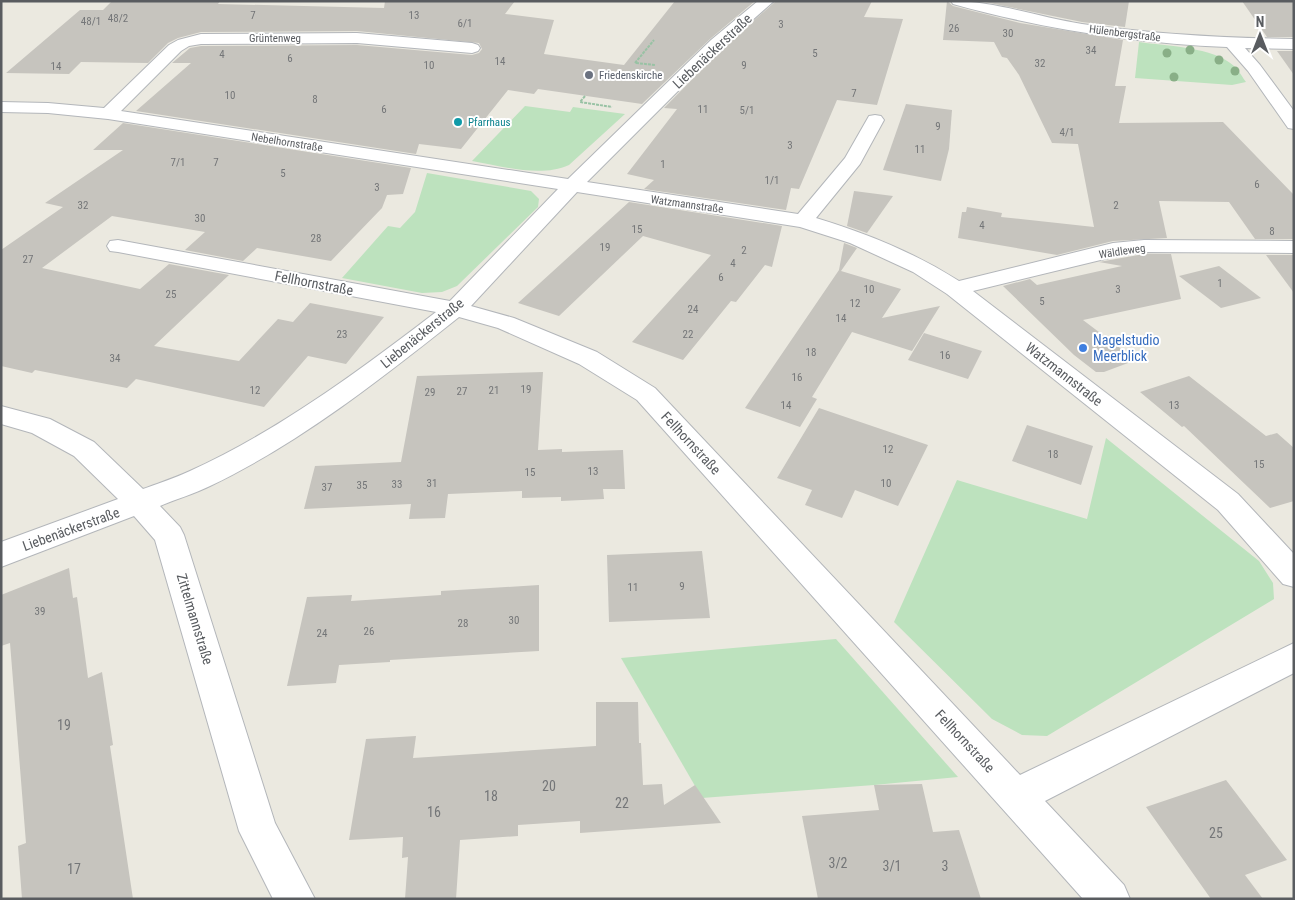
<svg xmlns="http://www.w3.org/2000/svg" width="1295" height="900" viewBox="0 0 1295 900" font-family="'Roboto Condensed',sans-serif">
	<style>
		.green { fill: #bde2be }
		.building { fill: #c6c4be }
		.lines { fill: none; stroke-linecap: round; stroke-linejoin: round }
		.minor-casing { stroke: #b3b6ba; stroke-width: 2 }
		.path { stroke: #98c2a4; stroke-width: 2; stroke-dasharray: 3 1; stroke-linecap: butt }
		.minor { fill: #fff; fill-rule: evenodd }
		.tree { fill: #89af87 }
		.worship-dot { fill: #6b7280; stroke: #fff; stroke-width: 2 }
		.culture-dot { fill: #0f9aa8; stroke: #fff; stroke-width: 2 }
		.shop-dot { fill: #3f7fe0; stroke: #fff; stroke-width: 2 }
		.labels { text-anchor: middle; stroke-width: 4; stroke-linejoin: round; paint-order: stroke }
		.number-label { font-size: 11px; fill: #747678 }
		.far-street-label { font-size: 11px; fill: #595c60; stroke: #fff }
		.far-worship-label { font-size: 11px; fill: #5b616d; stroke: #fff; text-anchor: start }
		.far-culture-label { font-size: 11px; fill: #0d838f; stroke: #fff; text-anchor: start }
		.street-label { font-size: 14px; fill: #595c60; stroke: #fff }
		.shop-label { font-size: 14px; fill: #366cbe; stroke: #fff; text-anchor: start }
		.near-number-label { font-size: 14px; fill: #747678 }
	</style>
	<rect width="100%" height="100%" fill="#ebe9e0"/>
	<g class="green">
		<path d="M1139,42C1166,46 1214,47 1234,66C1239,70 1242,77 1246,82L1232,85L1135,78Z"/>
		<path d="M525,106L570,112L573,107L625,114L569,165C540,178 502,166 472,161Z"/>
		<polygon points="427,173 531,191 539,199 538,207 457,286 442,292 422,293 342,278 388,226 400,228 415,212"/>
		<polygon points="1106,438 1259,561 1273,583 1274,599 1047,736 1022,735 992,719 894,622 957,480 1087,519"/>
		<polygon points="836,639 958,777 874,785 702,798 621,658"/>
	</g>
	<g class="building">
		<polygon points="112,1 220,1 218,4 384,8 385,1 515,1 505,14 554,20 544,54 624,65 675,1 755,1 710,39 642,104 538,89 534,94 508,90 461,149 419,144 416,154 136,111 191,63 172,63 190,48 201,46 357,45 472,55 479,53 482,49 479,43 357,31 201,32 178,38 168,43 148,63 81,62 69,74 6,73 80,10 103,10"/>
		<polygon points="776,1 872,1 864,17 903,19 877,105 837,100 799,189 791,188 786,210 644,189 654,180 627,174 677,109 664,108 724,47"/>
		<polygon points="947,1 953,6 1020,23 1123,40 1115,86 1126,86 1119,123 1223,122 1294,195 1294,239 1255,239 1229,202 1159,201 1167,238 1113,241 1057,255 958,238 962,212 966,212 967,207 1002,213 1001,217 1094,227 1078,144 1052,143 1019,75 1007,58 1002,57 994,42 943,40"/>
		<polygon points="980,1 1129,1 1125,27 1082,22"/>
		<polygon points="1242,1 1294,2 1294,37 1267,37"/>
		<polygon points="1277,51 1294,51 1294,75"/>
		<polygon points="906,104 952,110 949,149 941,181 883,170"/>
		<polygon points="123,123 411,168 403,194 387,195 382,208 331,261 257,248 243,261 185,250 205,232 112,216 42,268 140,289 169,264 229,275 154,346 239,361 278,319 293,322 310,303 384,317 346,364 308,356 264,407 136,379 127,388 35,370 32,373 1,366 1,250 63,207 45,203 123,150 93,150"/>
		<polygon points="854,191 893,196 867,233 847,226"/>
		<polygon points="629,202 782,226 772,267 765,265 736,302 731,301 683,360 632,342 711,255 643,236 559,316 518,303"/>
		<polygon points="844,243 857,248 841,271 901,289 882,318 940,306 912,351 852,332 812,397 817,399 800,427 745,408 839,270"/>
		<polygon points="1144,254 1171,254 1181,299 1083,320 1136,360 1104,372 1096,372 1074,355 1003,286 1030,279 1037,285 1122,266 1099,262"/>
		<polygon points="1266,255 1294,255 1294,293"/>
		<polygon points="1219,266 1261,298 1221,308 1179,276"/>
		<polygon points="924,333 982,351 968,379 908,360"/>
		<polygon points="543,372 538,450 562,449 562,452 623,450 625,489 603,489 604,499 561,501 561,497 522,498 522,491 448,494 445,518 409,519 411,504 304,509 315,466 401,462 417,376"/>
		<polygon points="1189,376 1266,436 1277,433 1294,448 1294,501 1270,508 1184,426 1182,427 1140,392"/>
		<polygon points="819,408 928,445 898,506 855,490 842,518 805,505 812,490 777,478"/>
		<polygon points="1027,425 1093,446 1081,485 1012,461"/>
		<polygon points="702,551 710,618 609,622 607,555"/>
		<polygon points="69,568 73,598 77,597 88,678 102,672 113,745 110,746 133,899 22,899 18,846 26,843 10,643 1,646 1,595"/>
		<polygon points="539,585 539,651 390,660 390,662 339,665 336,683 287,686 307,597 352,595 351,601 441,595 441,591"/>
		<polygon points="596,702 638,702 639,743 641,743 643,785 662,784 664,805 695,785 721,823 580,833 580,821 518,825 518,836 460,840 456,899 405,899 408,857 402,858 403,837 349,840 366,739 416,736 413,758 596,746"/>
		<polygon points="1226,780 1287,860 1245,875 1263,899 1211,899 1146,807"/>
		<polygon points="922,784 933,832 959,830 981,899 818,899 802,816 879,810 874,785"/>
	</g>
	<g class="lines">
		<g class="minor-casing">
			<g id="minor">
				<path d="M758,1H774L723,46L587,182L798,214L845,158L869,116L875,115L881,116L884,120L860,164L816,218C868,234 913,252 959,281L1113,243L1144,240L1294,241V253L1144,252L1113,257L973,291L1238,494L1294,554V587L1283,584L1218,510L947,294L913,272L850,243L800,227L577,192L471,306L514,318L597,352L655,388L1020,775L1294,643V673L1045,801L1124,885L1130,899H1083L637,400L579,364L498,328L459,317C381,379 300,443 210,486C194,494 176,499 160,506L180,527L184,535L275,823L315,899H273L239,831L155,540L134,516L1,567V542L118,499L74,456L32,433L1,424V406L50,419L94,442L143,489C159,483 175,478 190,471C278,431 359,371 436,312L118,252L110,251L107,246L110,241L118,240L450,301L558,189L108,119L48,113L1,112V102L48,103L104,108L169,45L178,40L201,34L357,33L472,43L478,45L480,48L478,51L472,53L357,43L201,44L189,46L181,51L121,111L568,179L711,40Z"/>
				<path d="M951,1C995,1 1038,17 1082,24C1152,34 1223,38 1294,39V49L1245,48L1260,65L1294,111V129L1288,128L1248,71L1227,47C1134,43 1043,29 953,4Z"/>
			</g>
		</g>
		<g class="path">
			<polyline points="635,63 654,40"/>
			<polyline points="636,63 655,65"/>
			<polyline points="585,96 580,102 612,107"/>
		</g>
		<use href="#minor" class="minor"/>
	</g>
	<g class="tree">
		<circle cx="1190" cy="50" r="4.5"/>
		<circle cx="1167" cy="53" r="4.5"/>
		<circle cx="1219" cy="60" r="4.5"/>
		<circle cx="1235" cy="71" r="4.5"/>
		<circle cx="1174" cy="77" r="4.5"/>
	</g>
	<circle class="worship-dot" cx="589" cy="75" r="5"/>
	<circle class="culture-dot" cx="458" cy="122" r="5"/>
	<circle class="shop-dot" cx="1083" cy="348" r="5"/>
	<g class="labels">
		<g class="number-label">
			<text x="253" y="19">7</text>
			<text x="414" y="19">13</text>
			<text x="118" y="22">48/2</text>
			<text x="91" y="25">48/1</text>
			<text x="465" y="27">6/1</text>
			<text x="781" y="28">3</text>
			<text x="954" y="32">26</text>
			<text x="1008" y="37">30</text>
			<text x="1091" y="54">34</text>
			<text x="815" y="57">5</text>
			<text x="222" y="58">4</text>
			<text x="290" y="62">6</text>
			<text x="500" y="65">14</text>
			<text x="1040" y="67">32</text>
			<text x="429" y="69">10</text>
			<text x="744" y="69">9</text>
			<text x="56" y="70">14</text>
			<text x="854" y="97">7</text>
			<text x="230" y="99">10</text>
			<text x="315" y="103">8</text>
			<text x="384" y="113">6</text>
			<text x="703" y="113">11</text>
			<text x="747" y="114">5/1</text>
			<text x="938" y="130">9</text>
			<text x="1067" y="136">4/1</text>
			<text x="790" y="149">3</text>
			<text x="920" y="153">11</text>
			<text x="178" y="166">7/1</text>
			<text x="216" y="166">7</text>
			<text x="663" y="168">1</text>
			<text x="283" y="177">5</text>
			<text x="772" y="184">1/1</text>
			<text x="1257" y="188">6</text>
			<text x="377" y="191">3</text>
			<text x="83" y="209">32</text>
			<text x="1116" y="209">2</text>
			<text x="200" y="222">30</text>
			<text x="982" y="229">4</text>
			<text x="637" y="233">15</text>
			<text x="1272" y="235">8</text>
			<text x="316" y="242">28</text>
			<text x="605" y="251">19</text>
			<text x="744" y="254">2</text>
			<text x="28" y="263">27</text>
			<text x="733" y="267">4</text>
			<text x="721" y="281">6</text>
			<text x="1220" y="287">1</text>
			<text x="869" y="293">10</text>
			<text x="1118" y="293">3</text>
			<text x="171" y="298">25</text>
			<text x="1042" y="305">5</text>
			<text x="855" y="307">12</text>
			<text x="693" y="313">24</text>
			<text x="841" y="322">14</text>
			<text x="342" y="338">23</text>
			<text x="688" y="338">22</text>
			<text x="811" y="356">18</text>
			<text x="945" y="359">16</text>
			<text x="115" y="362">34</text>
			<text x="797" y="381">16</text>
			<text x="526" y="393">19</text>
			<text x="255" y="394">12</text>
			<text x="494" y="394">21</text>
			<text x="462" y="395">27</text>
			<text x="430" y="396">29</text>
			<text x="786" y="409">14</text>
			<text x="1174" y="409">13</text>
			<text x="888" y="453">12</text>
			<text x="1053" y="458">18</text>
			<text x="1259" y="468">15</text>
			<text x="593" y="475">13</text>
			<text x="530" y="476">15</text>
			<text x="432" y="487">31</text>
			<text x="886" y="487">10</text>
			<text x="397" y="488">33</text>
			<text x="362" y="489">35</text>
			<text x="327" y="491">37</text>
			<text x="682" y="590">9</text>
			<text x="633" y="591">11</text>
			<text x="40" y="615">39</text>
			<text x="514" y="624">30</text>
			<text x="463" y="627">28</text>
			<text x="369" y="635">26</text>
			<text x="322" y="637">24</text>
		</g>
		<g class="far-street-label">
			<text transform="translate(1125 33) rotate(7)" y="4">Hülenbergstraße</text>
			<text x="275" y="42">Grüntenweg</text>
			<text transform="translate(287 142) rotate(9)" y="4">Nebelhornstraße</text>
			<text transform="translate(687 204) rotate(8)" y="4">Watzmannstraße</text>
			<text transform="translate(1122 251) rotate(-9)" y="4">Wäldleweg</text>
		</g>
		<g class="far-worship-label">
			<text x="599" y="79">Friedenskirche</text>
		</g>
		<g class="far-culture-label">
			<text x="468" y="126">Pfarrhaus</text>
		</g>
		<g class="street-label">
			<text transform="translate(712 51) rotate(-43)" y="5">Liebenäckerstraße</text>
			<text transform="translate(314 283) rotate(11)" y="5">Fellhornstraße</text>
			<text transform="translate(422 333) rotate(-39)" y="5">Liebenäckerstraße</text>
			<text transform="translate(1064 374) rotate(38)" y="5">Watzmannstraße</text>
			<text transform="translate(691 443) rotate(47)" y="5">Fellhornstraße</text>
			<text transform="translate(71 529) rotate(-20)" y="5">Liebenäckerstraße</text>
			<text transform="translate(195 619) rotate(73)" y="5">Zittelmannstraße</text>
			<text transform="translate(965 741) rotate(47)" y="5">Fellhornstraße</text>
		</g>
		<g class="shop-label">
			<text x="1093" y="345">Nagelstudio<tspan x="1093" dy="16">Meerblick</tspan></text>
		</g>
		<g class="near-number-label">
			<text x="64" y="730">19</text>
			<text x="549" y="791">20</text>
			<text x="491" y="801">18</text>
			<text x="622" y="808">22</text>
			<text x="434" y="817">16</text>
			<text x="1216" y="838">25</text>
			<text x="838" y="868">3/2</text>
			<text x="892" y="871">3/1</text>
			<text x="945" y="871">3</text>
			<text x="74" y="874">17</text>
		</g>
	</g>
	<rect width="1295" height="900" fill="none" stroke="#595c60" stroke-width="5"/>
	<g transform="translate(1260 35)" stroke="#ffffff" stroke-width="4" paint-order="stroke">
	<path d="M0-4L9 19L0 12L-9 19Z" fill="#595c60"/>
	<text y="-8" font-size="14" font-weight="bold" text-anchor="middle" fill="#595c60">N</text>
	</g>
</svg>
